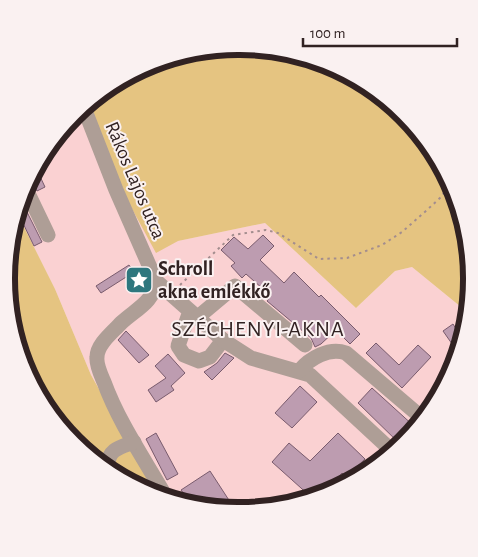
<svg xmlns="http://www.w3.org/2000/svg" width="478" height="557" viewBox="0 0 478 557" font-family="'Alegreya Sans',sans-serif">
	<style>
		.built { fill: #fad1d2 }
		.green { fill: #e5c481 }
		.building { fill: #bd9cb0; stroke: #795b6d }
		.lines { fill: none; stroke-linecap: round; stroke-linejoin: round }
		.path { stroke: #a38d8e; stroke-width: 2; stroke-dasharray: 2.5 4; stroke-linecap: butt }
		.minor { stroke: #ae9e96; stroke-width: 15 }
		.labels { text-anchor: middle; stroke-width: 4; stroke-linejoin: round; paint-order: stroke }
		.street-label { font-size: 20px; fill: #312222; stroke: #faf1f1 }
		.poi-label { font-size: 20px; font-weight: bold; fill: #312222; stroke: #faf1f1; text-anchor: start }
		.quarter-label { font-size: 22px; letter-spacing: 1px; fill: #312222; stroke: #faf1f1 }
		.rim { fill: none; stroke: #312222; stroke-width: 6 }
	</style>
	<rect width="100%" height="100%" fill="#f9dfe0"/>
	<polygon class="built" points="87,106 178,241 265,223 356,308 395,271 412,267 461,307 464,318 457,355 426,403 428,406 403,443 328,494 239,511 159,495 91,375 55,289 19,217 24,189 75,114"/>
	<g class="green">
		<polygon points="239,46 328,64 404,114 454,190 472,279 464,318 461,307 412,267 395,271 356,308 265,223 178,241 156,253 93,137 87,106 150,63"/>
		<polygon points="19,217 55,289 91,375 159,495 150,493 74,443 24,367 6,278"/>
		<polygon points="457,355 454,368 428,406 425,403"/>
	</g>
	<g class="building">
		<polygon points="37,170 45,187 37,191 31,180"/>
		<polygon points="22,202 42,242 34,246 19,215"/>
		<polygon points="263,235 274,246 260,260 284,283 294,272 319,297 321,295 360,334 350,344 336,330 321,344 315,347 311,338 267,301 271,296 246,274 242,278 231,266 235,263 221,250 234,237 248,249"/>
		<polygon points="129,265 134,272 101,293 96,286"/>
		<polygon points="453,324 460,335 457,351 443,331"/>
		<polygon points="126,331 149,355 139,363 118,340"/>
		<polygon points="376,343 399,365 418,345 431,357 402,388 366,353"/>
		<polygon points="225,353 234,358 212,380 204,372 217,363"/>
		<polygon points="168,354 185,373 171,386 174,390 156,402 148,390 166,378 155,366"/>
		<polygon points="300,386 317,402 292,428 275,413"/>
		<polygon points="372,388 415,427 401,445 358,403"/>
		<polygon points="156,433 178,474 167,480 146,439"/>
		<polygon points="338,433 365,459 346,477 342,473 323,495 311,497 272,462 289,443 310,461"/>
		<polygon points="210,471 236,511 189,501 181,490"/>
	</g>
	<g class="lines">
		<g class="path">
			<polyline points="449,185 454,189"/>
			<polyline points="180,285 233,235 266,230 278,233 319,259 347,258 382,245 402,232 427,210 441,197 450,184"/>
		</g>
		<g class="minor">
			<path d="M84,108L116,190L156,281C154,302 136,309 121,323C113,332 97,344 97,357C96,365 101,375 104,382C119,423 145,460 166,497"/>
			<polyline points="25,187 48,235"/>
			<polyline points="156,281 223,340 210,357 199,361 184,355 178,346 190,311"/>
			<polyline points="198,317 235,286 305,345"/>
			<polyline points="223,340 251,358 310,375 392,451"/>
			<path d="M299,371C310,358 329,347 346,353L421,417"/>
			<path d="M108,465C108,449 121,447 134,442"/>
		</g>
	</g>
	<defs>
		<g id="sight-square" transform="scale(1.4375)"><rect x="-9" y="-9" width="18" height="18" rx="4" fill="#2e777e" stroke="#faf1f1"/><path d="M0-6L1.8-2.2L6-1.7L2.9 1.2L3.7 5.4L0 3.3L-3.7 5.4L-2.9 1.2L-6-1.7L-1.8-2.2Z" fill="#fff"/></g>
	</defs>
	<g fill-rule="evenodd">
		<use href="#sight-square" x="139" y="280"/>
	</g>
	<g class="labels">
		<g class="street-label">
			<text transform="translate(136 180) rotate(67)" y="7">Rákos Lajos utca</text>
		</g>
		<g class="poi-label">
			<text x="158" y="275">Schroll<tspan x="158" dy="23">akna emlékkő</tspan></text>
		</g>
		<g class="quarter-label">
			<text x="258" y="336">SZÉCHENYI-AKNA</text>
		</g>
	</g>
	<path d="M0 0H478V557H0ZM238 55H240A223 223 0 0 1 463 278V279A223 223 0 0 1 240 502H238A223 223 0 0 1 15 279V278A223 223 0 0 1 238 55Z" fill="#faf1f1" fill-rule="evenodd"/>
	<path class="rim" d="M238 55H240A223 223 0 0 1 463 278V279A223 223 0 0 1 240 502H238A223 223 0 0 1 15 279V278A223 223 0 0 1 238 55Z"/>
	<path d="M303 38v8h154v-8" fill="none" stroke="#312222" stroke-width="2.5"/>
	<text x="310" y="38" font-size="15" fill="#312222" stroke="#faf1f1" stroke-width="4" paint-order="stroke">100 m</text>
</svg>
